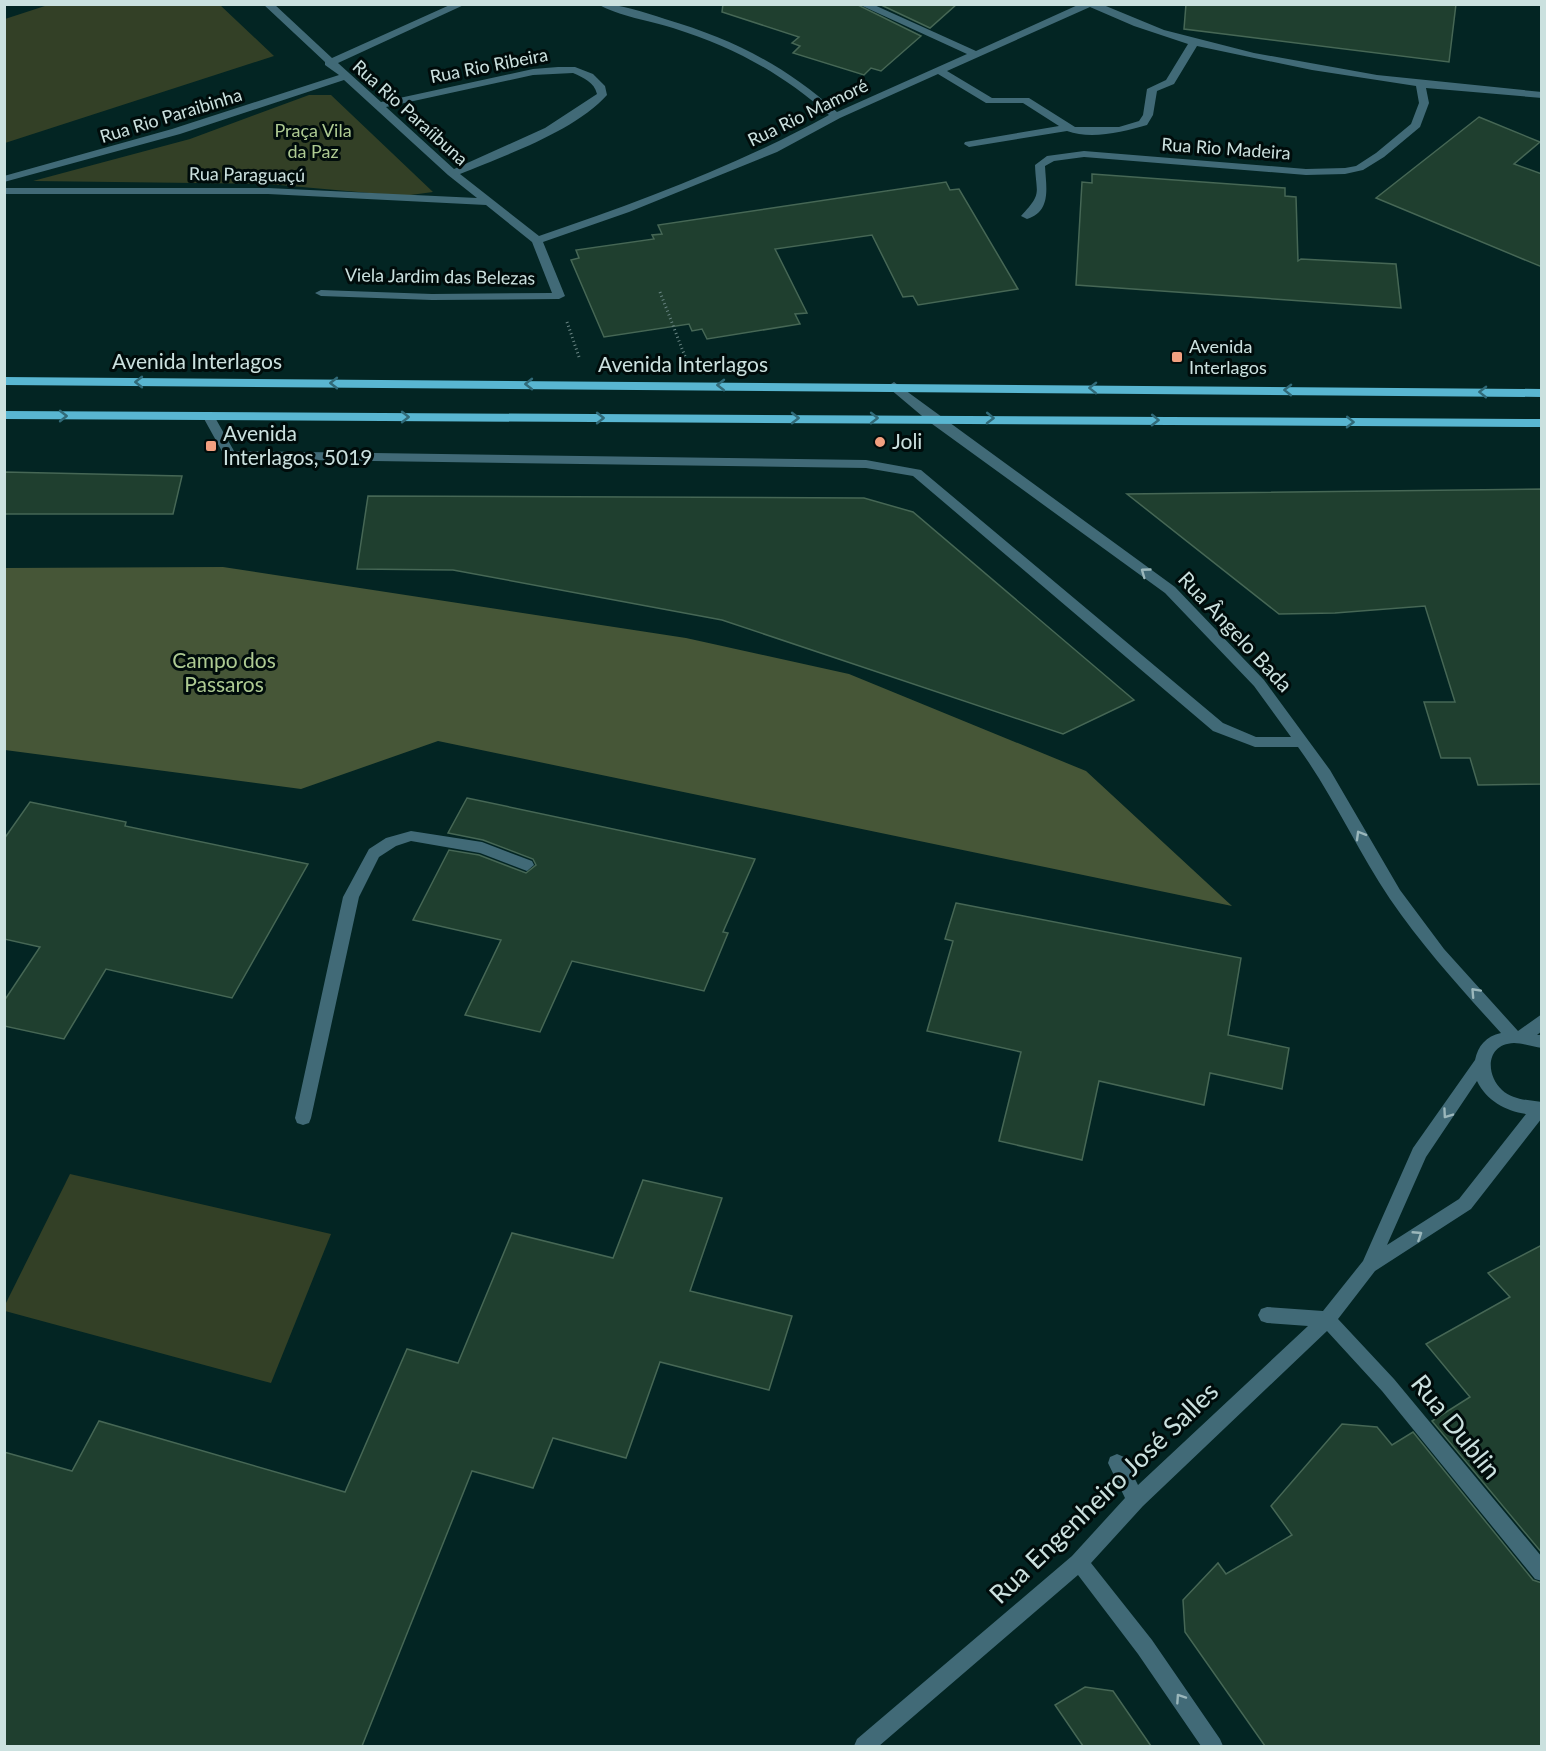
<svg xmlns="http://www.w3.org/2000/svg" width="1546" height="1751" viewBox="0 0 1546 1751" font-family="Lato,sans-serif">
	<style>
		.green { fill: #334026 }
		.forest { fill: #465637 }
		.building { fill: #1f3f2f; stroke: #466755; stroke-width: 1.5 }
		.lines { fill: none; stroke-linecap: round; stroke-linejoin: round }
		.path { stroke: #6a8684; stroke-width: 3; stroke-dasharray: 1 3; stroke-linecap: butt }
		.minor { fill: #416a77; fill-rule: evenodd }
		.major { fill: #59b6d1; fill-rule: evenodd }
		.oneway { stroke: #316a78 }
		.oneway2 { stroke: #9bb7bb }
		.poi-dot { fill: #f2a080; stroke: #000c0b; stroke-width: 2 }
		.labels { text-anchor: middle; stroke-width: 6; stroke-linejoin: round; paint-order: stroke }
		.far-street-label { font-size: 18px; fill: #cbe1df; stroke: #000c0b }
		.far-park-label { font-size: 18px; fill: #adca92; stroke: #000c0b }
		.far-poi-label { font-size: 18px; fill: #cbe1df; stroke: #000c0b; text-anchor: start }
		.street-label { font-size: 21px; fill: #cbe1df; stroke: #000c0b }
		.poi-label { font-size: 21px; fill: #cbe1df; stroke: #000c0b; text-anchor: start }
		.park-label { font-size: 21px; fill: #adca92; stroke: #000c0b }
		.near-street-label { font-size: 26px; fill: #cbe1df; stroke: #000c0b }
	</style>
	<rect width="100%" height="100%" fill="#032523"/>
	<g class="green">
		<polygon points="51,4 220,5 274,56 5,143 5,19"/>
		<polygon points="309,95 331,95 433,192 403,196 268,184 33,181 190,139"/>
		<polygon points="70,1174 331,1234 271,1383 5,1311 5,1305"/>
	</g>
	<polygon class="forest" points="223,567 686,638 849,674 1086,771 1232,906 438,741 301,789 5,750 5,568"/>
	<g class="building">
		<polygon points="723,4 856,4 921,36 881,71 871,68 864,75 793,53 800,46 792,43 799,37 722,12"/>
		<polygon points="879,4 957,4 930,28"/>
		<polygon points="1186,4 1456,4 1449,62 1184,29"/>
		<polygon points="1479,117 1540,142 1514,164 1542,174 1542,267 1376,198"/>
		<polygon points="1092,174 1285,188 1285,196 1296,197 1298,261 1301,259 1396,264 1401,308 1076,285 1082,182 1092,183"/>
		<polygon points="946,182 950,190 959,189 1018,289 918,305 913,296 903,297 872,235 775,249 807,313 795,314 800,324 707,339 702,329 692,331 689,324 604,337 571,260 579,258 576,250 654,239 652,235 662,234 658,225"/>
		<polygon points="4,472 182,476 173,514 4,514"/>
		<polygon points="1542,489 1542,784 1478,785 1470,758 1441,758 1424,702 1455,702 1425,606 1335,613 1279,614 1127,494"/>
		<polygon points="368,496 864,498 913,512 1134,700 1063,734 722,620 453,570 357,569"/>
		<polygon points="467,798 755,859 723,932 728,933 704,991 572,961 540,1032 465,1015 501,940 413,920 449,850 479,855 526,873 536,865 533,859 483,840 448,833"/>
		<polygon points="30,802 126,822 125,826 308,864 232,998 106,969 64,1039 4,1026 4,1001 40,947 4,939 4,839"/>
		<polygon points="956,903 1241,958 1228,1035 1289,1048 1282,1089 1210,1073 1204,1105 1099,1081 1082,1160 999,1141 1021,1052 927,1031 953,941 945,939"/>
		<polygon points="643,1180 722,1198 690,1291 792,1316 769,1390 660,1362 626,1458 553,1438 533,1488 472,1471 362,1746 4,1746 4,1452 72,1471 99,1421 345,1492 407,1349 458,1363 512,1233 613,1258"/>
		<polygon points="1542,1245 1542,1553 1432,1421 1470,1397 1426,1344 1510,1297 1488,1273"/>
		<polygon points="1342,1424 1377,1427 1392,1445 1413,1432 1533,1580 1542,1583 1542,1746 1265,1746 1185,1632 1183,1600 1218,1563 1226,1574 1292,1535 1271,1506"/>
		<polygon points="1085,1687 1113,1691 1151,1746 1083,1746 1055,1705"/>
	</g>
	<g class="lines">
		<g class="path">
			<polyline points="660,292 686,359"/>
			<polyline points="567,322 579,357"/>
		</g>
		<g class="minor">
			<path d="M263,4H274L332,58L452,4H466L338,63L381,102L533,69L558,67H575L593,74L605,86L607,95C575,131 504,156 460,174L539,236C639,202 736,166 829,115C780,72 735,48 673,28C652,21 617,16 598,4C622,4 643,12 665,19C733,39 784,65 837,112L967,54L858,4H872L976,51L1080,4H1101L1164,30L1254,53L1377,75L1542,92V98L1426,88L1429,103L1420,127L1384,157L1363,170L1345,174L1306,175L1084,157L1054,161L1045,166C1046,187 1052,211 1027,219L1021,216C1043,193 1036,194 1035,165L1047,156L1084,151L1306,169L1345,168L1356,166L1376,153L1411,124L1419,103L1416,86L1312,70L1197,46L1174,84L1157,91L1153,115L1147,125C1123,132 1091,140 1067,131L969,147L964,144L965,142L1059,126L1023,103H986L938,74L840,118L777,152L629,212L543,242L565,296L559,299L432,300L321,296L315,293L321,290L432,294L552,293L532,242L486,205L268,194H4V188H268L477,198L448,175L344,80L180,134L4,182V176L172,129L339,75L325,65V62ZM1090,7L1134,26L1188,44L1166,80L1147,89L1143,115L1139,121L1119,127H1075L1029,98H992L947,71ZM573,73C584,78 594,82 597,94L545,128L454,169L386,107L533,75Z"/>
			<path d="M894,382L1175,587L1264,680L1330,770L1400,890L1444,949L1518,1031L1542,1014V1031L1537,1035H1542V1048C1533,1047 1523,1043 1514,1043C1486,1044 1485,1074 1502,1090C1513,1100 1528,1100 1542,1102V1118L1471,1209L1375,1271L1338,1319L1394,1379L1542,1557V1581L1535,1579L1382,1391L1327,1331L1143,1506L1091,1563L1152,1640L1220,1739L1223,1746H1201L1138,1654L1078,1575L879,1746H854L857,1739L1072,1556L1125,1498L1108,1463L1110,1457L1117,1454L1124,1457L1138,1485L1308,1326L1267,1323L1261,1321L1258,1315L1261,1309L1267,1307L1323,1311L1363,1261L1413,1148L1475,1060C1478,1046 1486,1036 1501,1033C1462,990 1423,947 1390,899C1357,850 1333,795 1298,747H1255L1213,731L913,476L866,468L230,459L224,455L203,417L209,413L213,414L234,451L866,460L921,470L1223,723L1256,737H1291L1254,686L1165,593L928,421L890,389L888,386ZM1477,1081C1486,1100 1505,1111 1526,1114L1459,1199L1387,1245L1426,1157Z"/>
			<polygon points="411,831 482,842 532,861 534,865 527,871 480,853 411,841 396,846 379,857 359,897 311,1118 309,1123 303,1125 297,1123 295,1118 343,897 369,849 386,838"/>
		</g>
		<g class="major">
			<polygon points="4,377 1542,389 1542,397 4,385"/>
			<polygon points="4,411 1542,419 1542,427 4,419"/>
		</g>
	</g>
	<defs><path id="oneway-chevron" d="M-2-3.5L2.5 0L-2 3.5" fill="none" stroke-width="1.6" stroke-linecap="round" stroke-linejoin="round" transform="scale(1.5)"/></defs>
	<g class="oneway">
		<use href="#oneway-chevron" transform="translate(139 382) rotate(-180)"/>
		<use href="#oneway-chevron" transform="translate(334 383) rotate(-180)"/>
		<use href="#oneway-chevron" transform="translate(529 384) rotate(-180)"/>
		<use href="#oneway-chevron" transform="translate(721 385) rotate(-180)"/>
		<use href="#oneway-chevron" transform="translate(1093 388) rotate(-179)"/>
		<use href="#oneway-chevron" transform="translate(1288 390) rotate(-179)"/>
		<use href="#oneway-chevron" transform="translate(1483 392) rotate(-179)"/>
		<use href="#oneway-chevron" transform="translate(63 416)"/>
		<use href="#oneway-chevron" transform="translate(405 417)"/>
		<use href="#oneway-chevron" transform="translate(600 418)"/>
		<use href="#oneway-chevron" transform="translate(795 418)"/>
		<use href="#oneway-chevron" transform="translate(874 418)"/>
		<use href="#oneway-chevron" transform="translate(990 418) rotate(1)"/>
		<use href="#oneway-chevron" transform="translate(1155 420) rotate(1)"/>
		<use href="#oneway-chevron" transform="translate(1350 422) rotate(1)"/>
	</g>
	<g class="oneway2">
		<use href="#oneway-chevron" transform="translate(1145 572) rotate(-144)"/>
		<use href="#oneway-chevron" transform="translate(1360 835) rotate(-120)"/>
		<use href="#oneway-chevron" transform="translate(1475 992) rotate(-133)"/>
		<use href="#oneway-chevron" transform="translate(1447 1114) rotate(125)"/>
		<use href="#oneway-chevron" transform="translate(1418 1235) rotate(-33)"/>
		<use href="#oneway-chevron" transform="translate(1180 1698) rotate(-124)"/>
	</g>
	<g class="poi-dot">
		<rect x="1171" y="351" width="12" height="12" rx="3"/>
		<circle cx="880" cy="442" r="6"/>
		<rect x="205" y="440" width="12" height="12" rx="3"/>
	</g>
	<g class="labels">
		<g class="far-street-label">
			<text transform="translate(489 66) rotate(-11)" y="6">Rua Rio Ribeira</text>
			<text transform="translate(410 113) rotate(42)" y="6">Rua Rio Paraíibuna</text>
			<text transform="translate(808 113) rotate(-26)" y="6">Rua Rio Mamoré</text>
			<text transform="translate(171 116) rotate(-17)" y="6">Rua Rio Paraibinha</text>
			<text transform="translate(1226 149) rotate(4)" y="6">Rua Rio Madeira</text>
			<text transform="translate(247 175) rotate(1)" y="6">Rua Paraguaçú</text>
			<text transform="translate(440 277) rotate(1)" y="6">Viela Jardim das Belezas</text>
		</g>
		<g class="far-park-label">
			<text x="313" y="137">Praça Vila<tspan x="313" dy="21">da Paz</tspan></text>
		</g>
		<g class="far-poi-label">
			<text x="1189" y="353">Avenida<tspan x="1189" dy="21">Interlagos</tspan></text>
		</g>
		<g class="street-label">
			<text x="197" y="369">Avenida Interlagos</text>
			<text x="683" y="372">Avenida Interlagos</text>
			<text transform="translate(1235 632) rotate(47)" y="7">Rua Ângelo Bada</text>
		</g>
		<g class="poi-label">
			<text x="223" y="441">Avenida<tspan x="223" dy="24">Interlagos, 5019</tspan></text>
			<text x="892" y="449">Joli</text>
		</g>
		<g class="park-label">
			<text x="224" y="668">Campo dos<tspan x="224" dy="24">Passaros</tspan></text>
		</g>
		<g class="near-street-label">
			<text transform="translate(1456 1427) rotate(51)" y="9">Rua Dublin</text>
			<text transform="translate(1104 1493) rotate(-44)" y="9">Rua Engenheiro José Salles</text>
		</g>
	</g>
	<rect width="1546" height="1751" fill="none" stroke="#cbe1df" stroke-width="12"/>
</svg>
